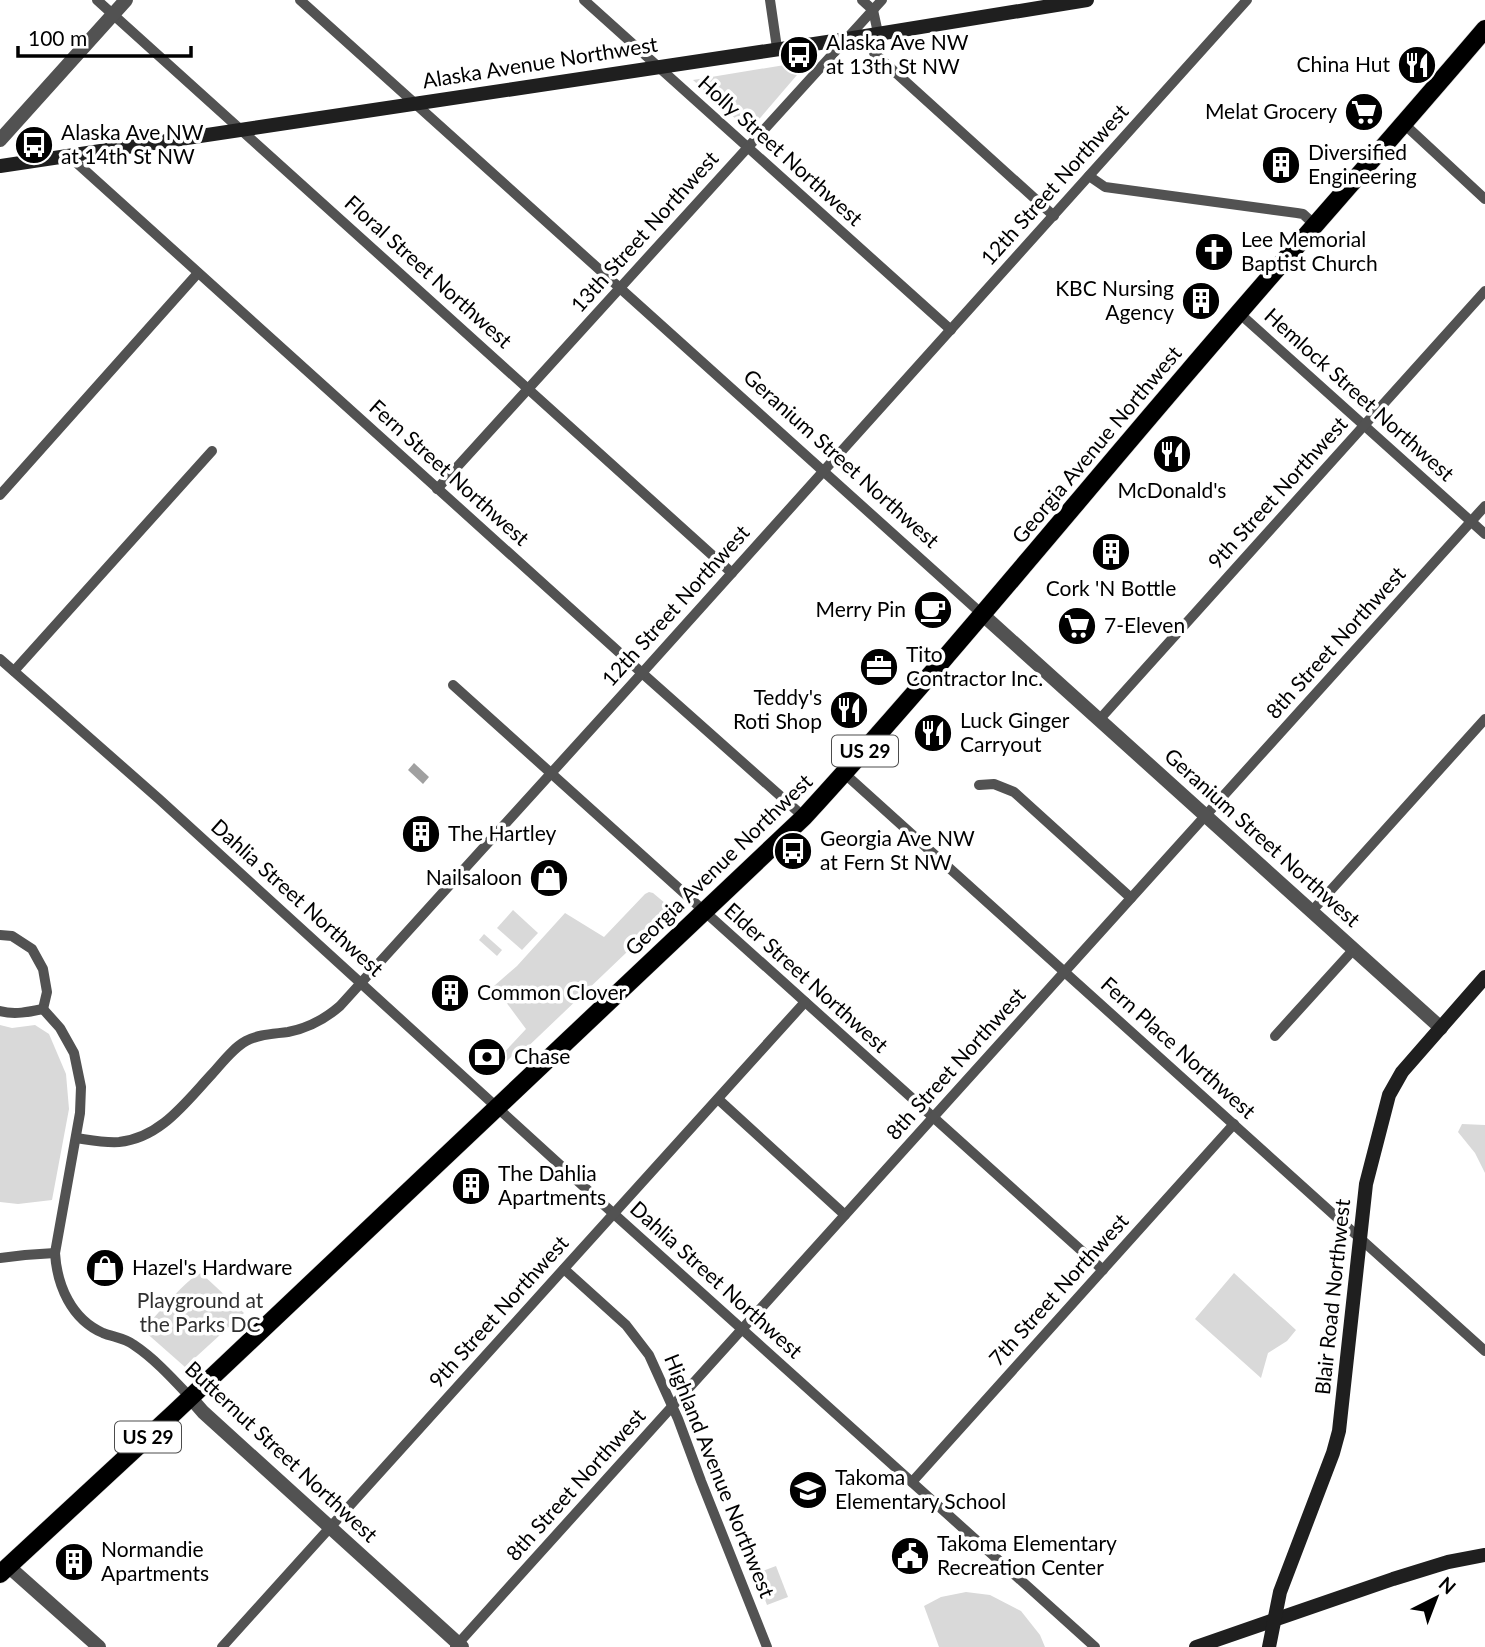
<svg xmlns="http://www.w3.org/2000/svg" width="1485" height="1647" viewBox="0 0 1485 1647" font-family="Lato,sans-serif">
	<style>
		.green { fill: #d9d9d9 }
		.water { fill: #a0a0a0 }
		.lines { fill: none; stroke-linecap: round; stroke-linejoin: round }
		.trunk-casing { stroke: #dbdbdb; stroke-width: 19 }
		.minor { stroke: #525252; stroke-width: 10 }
		.tertiary { stroke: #525252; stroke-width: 14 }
		.secondary { stroke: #1f1f1f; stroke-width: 14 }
		.trunk { stroke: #000; stroke-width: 18 }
		.labels { text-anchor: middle; stroke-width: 7; stroke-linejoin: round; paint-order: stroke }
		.shield { fill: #fff; stroke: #4c4c4c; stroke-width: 2 }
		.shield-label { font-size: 19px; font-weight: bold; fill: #000 }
		.poi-label { font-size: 21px; fill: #000; stroke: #fff; text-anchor: start }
		.street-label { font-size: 21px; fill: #000; stroke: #fff }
		.park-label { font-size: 21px; fill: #303030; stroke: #fff }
	</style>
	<rect width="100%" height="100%" fill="#fff"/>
	<g class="green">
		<polygon points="809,61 749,131 693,80"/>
		<polygon points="649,892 653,893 672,909 517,1057 514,1054 503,1065 498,1059 526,1029 494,986 517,966 565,913 604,937 645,894"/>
		<polygon points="513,910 538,933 522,950 497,928"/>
		<polygon points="484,934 502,950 497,956 479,940"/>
		<polygon points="0,1025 12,1028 35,1025 49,1034 66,1074 69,1109 52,1200 18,1204 0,1202"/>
		<polygon points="1462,1124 1485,1125 1485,1173 1475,1153 1458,1132"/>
		<path d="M201,1273L244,1313L185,1367L143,1330C155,1317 186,1279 201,1273Z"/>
		<polygon points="1234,1273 1296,1330 1287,1341 1268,1353 1261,1378 1195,1319"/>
		<polygon points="776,1566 788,1597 767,1605 755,1574"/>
		<polygon points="966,1592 990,1595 1021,1611 1040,1635 1045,1647 939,1647 924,1606 941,1597"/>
	</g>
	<polygon class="water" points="414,763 429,777 423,784 408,770"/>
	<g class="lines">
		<g class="trunk-casing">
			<path id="trunk" d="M0,1574L175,1412L804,817C936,673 1060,521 1187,373C1286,257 1387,144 1485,29"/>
		</g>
		<g class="minor">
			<polyline points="97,0 732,573"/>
			<polyline points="300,0 983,615"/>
			<polyline points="584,0 951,330"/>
			<polyline points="770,0 777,48"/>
			<polyline points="862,0 873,10 878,33"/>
			<polyline points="869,35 874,53 1054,216"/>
			<polyline points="1403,123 1485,199"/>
			<polyline points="69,156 642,673 804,817"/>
			<polyline points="1089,176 1105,187 1297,213 1303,214 1315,225"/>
			<polyline points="1239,313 1485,534"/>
			<polyline points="437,489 882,0"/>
			<polyline points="0,495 198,273"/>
			<polyline points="0,659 159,799 604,1205 1095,1647"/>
			<polyline points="14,671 212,451"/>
			<polyline points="453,685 1103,1270"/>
			<polyline points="1099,720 1485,291"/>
			<polyline points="845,774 1485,1351"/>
			<polyline points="979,785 994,784 1014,792 1131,898"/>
			<polyline points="1312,911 1485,719"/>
			<polyline points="0,935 12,936 32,949 43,969 47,992 43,1009"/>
			<path d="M43,1009L60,1028L74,1053L81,1087L80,1113L55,1253C57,1285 71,1319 103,1333C113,1337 125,1338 134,1345C155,1359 173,1379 190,1397"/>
			<path d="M0,1011C14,1015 29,1012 43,1009"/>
			<polyline points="1275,1036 1354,949"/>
			<polyline points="718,1099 845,1215"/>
			<path d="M76,1138C90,1140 104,1143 119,1142C160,1138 185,1103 212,1074C222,1063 233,1048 246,1041C259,1034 274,1034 288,1032C309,1028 325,1019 340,1006L642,673L1247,0"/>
			<polyline points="0,1258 25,1255 55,1253"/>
			<polyline points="564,1269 626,1325 649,1355 678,1419 701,1481 767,1647"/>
			<polyline points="912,1482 1234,1124"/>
			<polyline points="222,1647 805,1002"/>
			<polyline points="455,1647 1485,506"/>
		</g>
		<g class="tertiary">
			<polyline points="0,140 126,0"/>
			<polyline points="983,615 1441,1028"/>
			<polyline points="190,1397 203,1412 462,1647"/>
			<polyline points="8,1566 99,1647"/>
		</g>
		<g class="secondary">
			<polyline points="0,166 847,39 1087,0"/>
			<polyline points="1196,1647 1393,1579 1448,1562 1485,1555"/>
			<polyline points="1269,1647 1280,1592 1333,1453 1339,1431 1366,1184 1389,1095 1402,1072 1485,977"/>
		</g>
		<use href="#trunk" class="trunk"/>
	</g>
	<defs>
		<g id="bus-disc" transform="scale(2.0125)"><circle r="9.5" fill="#000" stroke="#fff"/><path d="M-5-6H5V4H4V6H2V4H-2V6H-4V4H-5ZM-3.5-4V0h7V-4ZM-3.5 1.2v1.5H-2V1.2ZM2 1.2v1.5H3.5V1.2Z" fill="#fff"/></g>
		<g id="restaurant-disc" transform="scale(2.0125)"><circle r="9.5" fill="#000" stroke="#fff"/><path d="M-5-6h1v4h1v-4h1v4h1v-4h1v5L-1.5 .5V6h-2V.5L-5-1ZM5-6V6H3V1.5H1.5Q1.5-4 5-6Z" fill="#fff"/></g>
		<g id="supermarket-disc" transform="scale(2.0125)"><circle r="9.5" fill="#000" stroke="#fff"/><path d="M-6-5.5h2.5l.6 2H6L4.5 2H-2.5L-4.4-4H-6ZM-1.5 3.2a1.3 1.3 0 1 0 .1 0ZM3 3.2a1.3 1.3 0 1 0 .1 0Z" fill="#fff"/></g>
		<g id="building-disc" transform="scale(2.0125)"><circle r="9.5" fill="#000" stroke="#fff"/><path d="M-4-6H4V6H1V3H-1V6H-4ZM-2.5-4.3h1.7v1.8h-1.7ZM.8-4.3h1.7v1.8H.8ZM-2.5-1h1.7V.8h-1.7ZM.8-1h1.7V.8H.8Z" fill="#fff"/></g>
		<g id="church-disc" transform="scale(2.0125)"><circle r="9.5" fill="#000" stroke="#fff"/><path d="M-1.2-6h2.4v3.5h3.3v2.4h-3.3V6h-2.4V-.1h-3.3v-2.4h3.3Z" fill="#fff"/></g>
		<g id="cafe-disc" transform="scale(2.0125)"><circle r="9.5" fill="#000" stroke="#fff"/><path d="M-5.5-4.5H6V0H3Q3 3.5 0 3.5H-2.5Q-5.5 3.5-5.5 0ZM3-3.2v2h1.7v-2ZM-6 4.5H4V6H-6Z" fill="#fff"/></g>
		<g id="office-disc" transform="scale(2.0125)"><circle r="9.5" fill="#000" stroke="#fff"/><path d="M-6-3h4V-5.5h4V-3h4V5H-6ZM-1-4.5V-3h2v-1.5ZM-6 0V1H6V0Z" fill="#fff"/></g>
		<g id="shop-disc" transform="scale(2.0125)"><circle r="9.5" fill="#000" stroke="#fff"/><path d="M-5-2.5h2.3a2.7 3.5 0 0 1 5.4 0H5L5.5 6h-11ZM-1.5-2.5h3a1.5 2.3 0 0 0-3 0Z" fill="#fff"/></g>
		<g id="bank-disc" transform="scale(2.0125)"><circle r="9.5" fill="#000" stroke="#fff"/><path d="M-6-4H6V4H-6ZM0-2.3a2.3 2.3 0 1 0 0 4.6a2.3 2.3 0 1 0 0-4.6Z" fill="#fff"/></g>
		<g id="school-disc" transform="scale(2.0125)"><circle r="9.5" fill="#000" stroke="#fff"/><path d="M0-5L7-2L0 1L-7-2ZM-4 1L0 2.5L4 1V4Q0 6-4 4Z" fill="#fff"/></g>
		<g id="civic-disc" transform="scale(2.0125)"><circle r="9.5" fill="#000" stroke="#fff"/><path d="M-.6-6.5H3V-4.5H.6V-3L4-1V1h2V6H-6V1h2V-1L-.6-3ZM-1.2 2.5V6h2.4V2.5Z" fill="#fff"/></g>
	</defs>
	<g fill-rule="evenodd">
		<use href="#bus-disc" x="799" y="55"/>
		<use href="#restaurant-disc" x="1417" y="65"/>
		<use href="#supermarket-disc" x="1364" y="112"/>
		<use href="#bus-disc" x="34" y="145"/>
		<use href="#building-disc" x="1281" y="165"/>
		<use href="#church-disc" x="1214" y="252"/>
		<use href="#building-disc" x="1201" y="301"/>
		<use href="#restaurant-disc" x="1172" y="454"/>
		<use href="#building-disc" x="1111" y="552"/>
		<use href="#cafe-disc" x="933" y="610"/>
		<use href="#supermarket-disc" x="1077" y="626"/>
		<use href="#office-disc" x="879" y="667"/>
		<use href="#restaurant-disc" x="849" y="710"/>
		<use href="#restaurant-disc" x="933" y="733"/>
		<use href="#building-disc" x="421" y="834"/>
		<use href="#bus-disc" x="793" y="851"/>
		<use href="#shop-disc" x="549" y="878"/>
		<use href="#building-disc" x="450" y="993"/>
		<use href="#bank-disc" x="487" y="1057"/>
		<use href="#building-disc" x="471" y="1186"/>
		<use href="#shop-disc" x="105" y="1268"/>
		<use href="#school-disc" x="808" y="1490"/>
		<use href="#civic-disc" x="910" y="1556"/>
		<use href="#building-disc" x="74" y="1562"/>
	</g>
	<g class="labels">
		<g class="shield">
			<rect x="832" y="735.5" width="66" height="31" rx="5"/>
			<rect x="115" y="1421.5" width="66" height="31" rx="5"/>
		</g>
		<g class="shield-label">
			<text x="865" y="758">US 29</text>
			<text x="148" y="1444">US 29</text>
		</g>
		<g class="poi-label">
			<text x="826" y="50">Alaska Ave NW<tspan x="826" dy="24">at 13th St NW</tspan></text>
			<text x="1390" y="72" text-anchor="end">China Hut</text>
			<text x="1337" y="119" text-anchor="end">Melat Grocery</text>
			<text x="61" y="140">Alaska Ave NW<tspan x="61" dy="24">at 14th St NW</tspan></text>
			<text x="1308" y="160">Diversified<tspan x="1308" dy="24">Engineering</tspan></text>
			<text x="1241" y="247">Lee Memorial<tspan x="1241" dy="24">Baptist Church</tspan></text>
			<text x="1174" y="296" text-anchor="end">KBC Nursing<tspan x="1174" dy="24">Agency</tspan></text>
			<text x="1172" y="498" text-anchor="middle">McDonald's</text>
			<text x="1111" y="596" text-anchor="middle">Cork 'N Bottle</text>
			<text x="906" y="617" text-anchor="end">Merry Pin</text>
			<text x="1104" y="633">7-Eleven</text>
			<text x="906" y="662">Tito<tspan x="906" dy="24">Contractor Inc.</tspan></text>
			<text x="822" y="705" text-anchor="end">Teddy's<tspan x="822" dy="24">Roti Shop</tspan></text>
			<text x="960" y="728">Luck Ginger<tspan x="960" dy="24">Carryout</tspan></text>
			<text x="448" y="841">The Hartley</text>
			<text x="820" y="846">Georgia Ave NW<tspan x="820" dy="24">at Fern St NW</tspan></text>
			<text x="522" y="885" text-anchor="end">Nailsaloon</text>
			<text x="477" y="1000">Common Clover</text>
			<text x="514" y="1064">Chase</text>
			<text x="498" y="1181">The Dahlia<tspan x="498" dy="24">Apartments</tspan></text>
			<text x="132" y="1275">Hazel's Hardware</text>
			<text x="835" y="1485">Takoma<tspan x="835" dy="24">Elementary School</tspan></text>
			<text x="937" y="1551">Takoma Elementary<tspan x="937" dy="24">Recreation Center</tspan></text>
			<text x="101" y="1557">Normandie<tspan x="101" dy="24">Apartments</tspan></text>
		</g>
		<g class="street-label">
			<text transform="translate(540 63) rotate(-9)" y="7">Alaska Avenue Northwest</text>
			<text transform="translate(780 151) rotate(42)" y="7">Holly Street Northwest</text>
			<text transform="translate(1055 185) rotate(-48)" y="7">12th Street Northwest</text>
			<text transform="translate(645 232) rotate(-48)" y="7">13th Street Northwest</text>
			<text transform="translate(428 272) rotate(42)" y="7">Floral Street Northwest</text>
			<text transform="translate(1359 395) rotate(42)" y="7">Hemlock Street Northwest</text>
			<text transform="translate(1097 445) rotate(-50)" y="7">Georgia Avenue Northwest</text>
			<text transform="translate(841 459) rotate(42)" y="7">Geranium Street Northwest</text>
			<text transform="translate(449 473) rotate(42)" y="7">Fern Street Northwest</text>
			<text transform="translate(1278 493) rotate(-48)" y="7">9th Street Northwest</text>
			<text transform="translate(676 606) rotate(-48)" y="7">12th Street Northwest</text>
			<text transform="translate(1336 643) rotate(-48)" y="7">8th Street Northwest</text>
			<text transform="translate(1262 838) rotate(42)" y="7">Geranium Street Northwest</text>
			<text transform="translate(719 865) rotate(-44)" y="7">Georgia Avenue Northwest</text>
			<text transform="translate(297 898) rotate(42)" y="7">Dahlia Street Northwest</text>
			<text transform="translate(806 978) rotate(42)" y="7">Elder Street Northwest</text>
			<text transform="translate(1178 1048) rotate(42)" y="7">Fern Place Northwest</text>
			<text transform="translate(956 1064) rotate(-48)" y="7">8th Street Northwest</text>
			<text transform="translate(716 1280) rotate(42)" y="7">Dahlia Street Northwest</text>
			<text transform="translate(1059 1290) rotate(-48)" y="7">7th Street Northwest</text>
			<text transform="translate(1333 1297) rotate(-84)" y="7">Blair Road Northwest</text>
			<text transform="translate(499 1312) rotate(-48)" y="7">9th Street Northwest</text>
			<text transform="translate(281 1452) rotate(43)" y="7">Butternut Street Northwest</text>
			<text transform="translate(719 1476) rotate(68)" y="7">Highland Avenue Northwest</text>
			<text transform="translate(576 1485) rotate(-48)" y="7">8th Street Northwest</text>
		</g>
		<g class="park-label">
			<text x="200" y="1308">Playground at<tspan x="200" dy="24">the Parks DC</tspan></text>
		</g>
	</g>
	<g transform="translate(1436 1598) rotate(42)" stroke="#ffffff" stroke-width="5" paint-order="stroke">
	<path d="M0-5L12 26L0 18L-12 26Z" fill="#000000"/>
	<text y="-10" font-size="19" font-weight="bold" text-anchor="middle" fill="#000000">N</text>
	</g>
	<path d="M18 46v10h173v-10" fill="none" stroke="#000000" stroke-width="3.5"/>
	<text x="28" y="46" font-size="21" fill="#000000" stroke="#ffffff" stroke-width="5" paint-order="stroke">100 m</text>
</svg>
